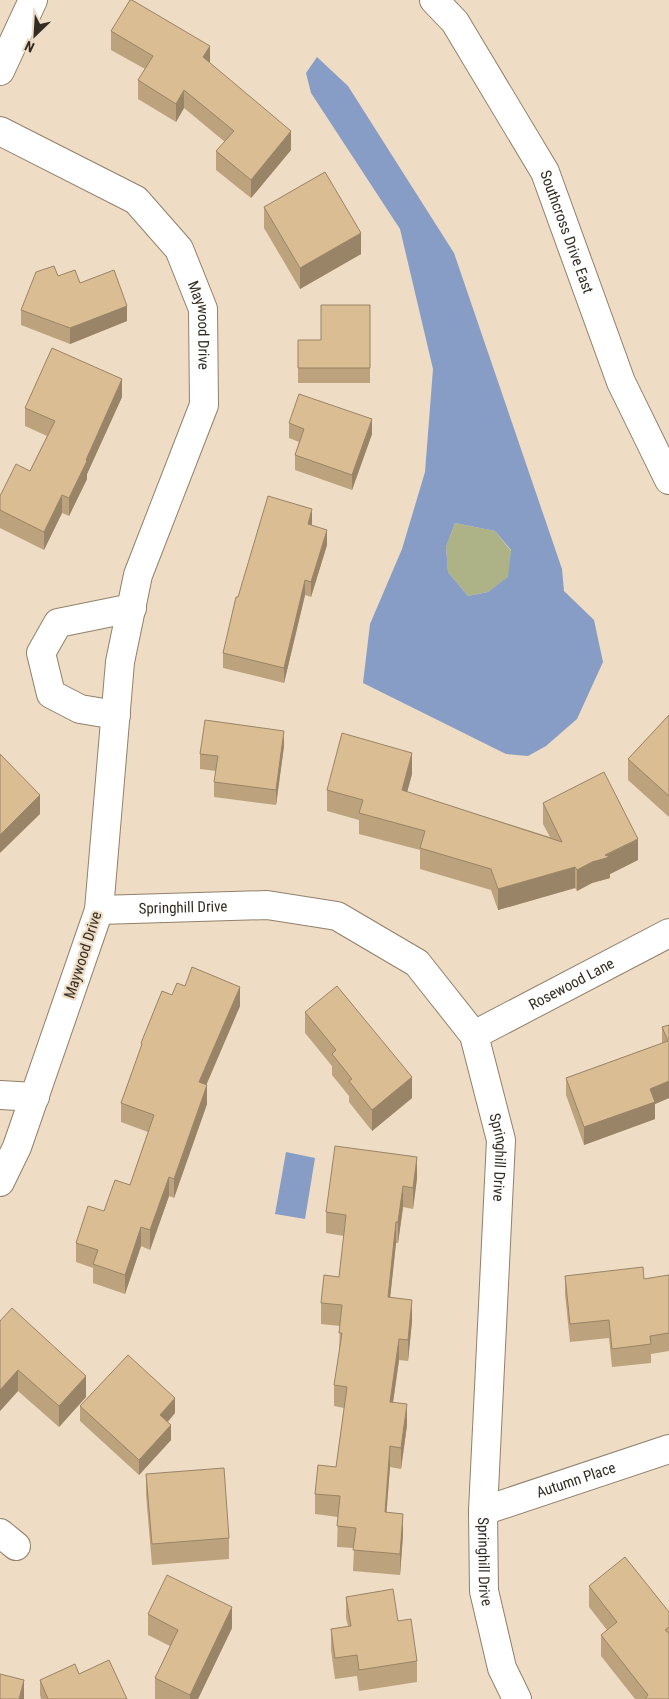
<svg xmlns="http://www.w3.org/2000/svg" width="669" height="1699" viewBox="0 0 669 1699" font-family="'Roboto Condensed',sans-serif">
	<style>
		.green { fill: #aeb387 }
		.water { fill: #889dc6; fill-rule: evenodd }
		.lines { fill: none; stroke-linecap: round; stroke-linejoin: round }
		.minor-casing { stroke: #91806b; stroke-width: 30 }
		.minor { stroke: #fff; stroke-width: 28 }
		.wall { fill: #bca37e }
		.shaded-wall { fill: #998467 }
		.building { fill: #dbbd93; stroke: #998467 }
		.labels { text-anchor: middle; stroke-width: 4.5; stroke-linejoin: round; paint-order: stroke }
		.street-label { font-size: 15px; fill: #332c23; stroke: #eedcc4 }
	</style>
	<rect width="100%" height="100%" fill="#eedcc4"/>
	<polygon class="green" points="455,523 495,531 511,551 509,577 488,592 468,596 448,572 446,547"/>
	<g class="water">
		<path d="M317,57L348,86L454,253L562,569L564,591L594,620L603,662L577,719L546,746L528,756L506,754L363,683L370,624L402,549L425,472L433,369L400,229L311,93L306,73ZM455,523L495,531L511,550L508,577L488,592L468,596L448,572L446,547Z"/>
		<polygon points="286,1152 315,1158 305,1219 275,1214"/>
	</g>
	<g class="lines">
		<g class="minor-casing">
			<g id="minor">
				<path id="s1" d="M434,0L455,22L545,172L621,382L669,480"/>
				<polyline points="0,71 33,0"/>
				<path id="s2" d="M0,131L136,200L179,249L203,309L204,405L138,575L120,662L99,910L17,1147L0,1182"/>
				<polyline points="116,715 80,709 51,694 41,653 58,623 132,608"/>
				<path id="s3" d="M99,910L267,905L337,916L417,963L474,1035L501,1140L483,1511L484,1591L502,1668L517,1699"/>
				<path id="s4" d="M474,1035L669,933"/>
				<polyline points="0,1095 35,1097"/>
				<path id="s5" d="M483,1511L669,1449"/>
				<polyline points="0,1533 16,1546"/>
			</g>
		</g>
		<use href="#minor" class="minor"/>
	</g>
	<g class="wall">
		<polygon points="111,31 210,63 291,150 251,198 216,170 216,151 225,142 184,108 176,122 138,99 138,80 145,69 111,50"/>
		<polygon points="264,207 361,254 300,289 264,228"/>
		<polygon points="58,276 80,283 127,321 70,344 21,325 21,310"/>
		<polygon points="370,305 370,383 298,383 298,340 321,340"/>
		<polygon points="122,397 87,474 87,479 69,516 62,513 44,550 0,528 0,510 30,471 47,436 25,426 25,408"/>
		<polygon points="289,423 372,434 352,490 295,470 295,455 299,442 289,438"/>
		<polygon points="312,525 327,545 311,597 305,595 284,683 223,668 223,653 238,597"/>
		<polygon points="669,715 669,817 628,780 628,759"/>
		<polygon points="284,746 276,805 214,797 214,782 216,771 200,769 200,754"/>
		<polygon points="412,774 407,792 550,837 543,824 543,803 638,860 610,874 610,878 592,883 577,891 575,888 498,910 491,890 420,869 420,850 359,834 359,820 327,811 327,790"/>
		<polygon points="172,995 240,1006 206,1085 207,1104 174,1198 169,1196 150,1250 141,1246 125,1294 93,1283 93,1268 76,1262 76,1243 104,1211 130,1185 148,1132 121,1122 121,1103 141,1047 141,1043"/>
		<polygon points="305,1012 412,1098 372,1131 349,1102 349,1096 332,1075 332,1066 305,1033"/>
		<polygon points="669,1025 669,1098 655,1104 655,1119 584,1145 566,1095 566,1078 662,1043 662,1027"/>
		<polygon points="417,1178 413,1209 403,1207 398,1243 396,1243 390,1297 412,1321 408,1361 399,1360 393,1403 407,1425 401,1469 390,1467 386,1512 403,1535 400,1575 353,1571 354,1548 337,1547 338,1517 315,1514 315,1494 336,1467 344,1408 334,1406 334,1385 339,1353 340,1326 321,1324 321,1303 339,1277 344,1236 326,1233 326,1212"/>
		<polygon points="669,1275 669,1351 651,1354 651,1363 612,1367 609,1338 570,1342 565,1294 565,1276 644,1279"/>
		<polygon points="0,1321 86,1397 59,1427 18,1391 0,1411"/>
		<polygon points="80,1406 175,1413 168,1422 171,1440 139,1475 80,1421"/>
		<polygon points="146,1474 229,1538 229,1559 152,1565 146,1495"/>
		<polygon points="589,1586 669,1612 669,1699 635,1699 601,1656 601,1635 607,1630 589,1607"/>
		<polygon points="346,1597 398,1621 417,1661 417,1682 359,1691 357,1676 335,1679 331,1650 331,1629 348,1626 346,1618"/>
		<polygon points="148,1614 232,1628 198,1699 155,1699 155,1678 170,1646 148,1635"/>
		<polygon points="79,1674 127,1699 41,1699 40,1695 40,1680"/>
	</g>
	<g class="shaded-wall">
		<polygon points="210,46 210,65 203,57"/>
		<polygon points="184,90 184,108 176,122 176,104"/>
		<polygon points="291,131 291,150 251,198 251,180"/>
		<polygon points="361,233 361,254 300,289 300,268"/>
		<polygon points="127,306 127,321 70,344 70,328"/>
		<polygon points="122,379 122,397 87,474 87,479 69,516 69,498"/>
		<polygon points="372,419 372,434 352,490 352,475"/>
		<polygon points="62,495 62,513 44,550 44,532"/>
		<polygon points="312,509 312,524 308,539 308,524"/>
		<polygon points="327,530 327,545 311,597 311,582"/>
		<polygon points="305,580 305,595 284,683 284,668"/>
		<polygon points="284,731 284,746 276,805 276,790"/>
		<polygon points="412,753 412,774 402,811 402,790"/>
		<polygon points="40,795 40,814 0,853 0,835"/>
		<polygon points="638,839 638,860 610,874 610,878 592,883 577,891 577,870"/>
		<polygon points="575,867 575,888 498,910 498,889"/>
		<polygon points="240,987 240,1006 199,1102 199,1082"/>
		<polygon points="412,1077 412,1098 372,1131 372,1110"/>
		<polygon points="669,1081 669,1098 655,1104 655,1119 584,1145 584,1127 650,1089"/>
		<polygon points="207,1085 207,1104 174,1198 174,1179"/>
		<polygon points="417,1157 417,1178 413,1209 413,1188"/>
		<polygon points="169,1177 169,1196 150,1250 150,1230"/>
		<polygon points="403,1186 403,1207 398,1243 398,1222"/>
		<polygon points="396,1222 396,1243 388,1318 388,1297"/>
		<polygon points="141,1227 141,1246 125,1294 125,1275"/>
		<polygon points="412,1300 412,1321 408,1361 408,1340"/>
		<polygon points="399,1339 399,1360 390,1423 390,1402"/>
		<polygon points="18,1370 18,1391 0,1411 0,1390"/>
		<polygon points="86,1376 86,1397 59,1427 59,1406"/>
		<polygon points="175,1398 175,1413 160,1430 160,1415"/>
		<polygon points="407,1404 407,1425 401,1469 401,1448"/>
		<polygon points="171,1425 171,1440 139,1475 139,1460"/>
		<polygon points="390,1446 390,1467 385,1533 385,1512"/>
		<polygon points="403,1514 403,1535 400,1575 400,1554"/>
		<polygon points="232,1607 232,1628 198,1699 190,1699 190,1695"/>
		<polygon points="24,1680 24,1699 19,1699"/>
	</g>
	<g class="building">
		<polygon points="130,0 132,0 210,46 203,57 291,131 251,180 216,151 234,131 184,90 176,104 138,80 153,56 111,31"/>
		<polygon points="325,172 361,233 300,268 264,207"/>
		<polygon points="54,266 58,276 75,270 80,283 114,270 127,306 70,328 21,310 36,272"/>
		<polygon points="321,305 370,305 370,368 298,368 298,340 321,340"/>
		<polygon points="52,348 122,379 86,460 87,461 69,498 62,495 44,532 0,510 0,496 16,464 30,471 55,421 25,408"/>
		<polygon points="299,394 372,419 352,475 295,455 304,429 289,423"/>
		<polygon points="268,496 312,509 308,524 327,530 311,582 305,580 284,668 223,653 236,597 238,597"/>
		<polygon points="669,715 669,796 628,759"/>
		<polygon points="205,720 284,731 276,790 214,782 218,756 200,754"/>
		<polygon points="342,733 412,753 402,790 562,842 543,803 604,772 638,839 605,855 610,857 592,862 577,870 575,867 498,889 491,869 420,848 425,831 359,813 363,800 327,790"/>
		<polygon points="0,754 40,795 0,835"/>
		<polygon points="192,967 240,987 199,1082 207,1085 174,1179 169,1177 150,1230 141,1227 125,1275 93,1264 98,1250 76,1243 88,1206 104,1211 115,1180 130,1185 154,1115 121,1103 142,1044 141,1043 162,991 172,995 177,983 185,986"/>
		<polygon points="337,986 412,1077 372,1110 349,1081 352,1079 332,1054 336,1050 305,1012"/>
		<polygon points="669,1025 669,1081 650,1089 655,1102 584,1127 566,1078 668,1041 662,1027"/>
		<polygon points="335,1146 417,1157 413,1188 403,1186 398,1222 396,1222 388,1297 412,1300 408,1340 399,1339 390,1402 407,1404 401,1448 390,1446 385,1512 403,1514 400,1554 353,1550 356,1528 337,1526 340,1496 315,1494 318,1465 336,1467 347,1387 334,1385 342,1333 339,1333 342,1305 321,1303 324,1275 339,1277 346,1215 326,1212"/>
		<polygon points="643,1267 644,1279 669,1275 669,1333 650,1336 651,1344 612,1349 609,1320 570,1324 565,1276"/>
		<polygon points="12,1308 86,1376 59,1406 18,1370 0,1390 0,1321"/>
		<polygon points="128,1355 175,1398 160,1415 171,1425 139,1460 80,1406"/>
		<polygon points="224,1468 229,1538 152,1544 146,1474"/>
		<polygon points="625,1557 669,1612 669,1627 665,1630 669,1633 669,1699 645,1699 648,1695 601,1635 617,1622 589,1586"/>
		<polygon points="167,1575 232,1607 190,1695 155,1678 178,1630 148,1614"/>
		<polygon points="393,1589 398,1621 411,1619 417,1661 359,1670 357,1655 335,1658 331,1629 351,1626 346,1597"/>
		<polygon points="109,1660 127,1699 48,1699 40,1680 75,1664 79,1674"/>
		<polygon points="0,1674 24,1680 19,1699 0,1699"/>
	</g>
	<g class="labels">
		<g class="street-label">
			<text dy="5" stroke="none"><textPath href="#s1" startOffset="269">Southcross Drive East</textPath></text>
			<text dy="5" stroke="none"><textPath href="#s2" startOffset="298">Maywood Drive</textPath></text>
			<text dy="5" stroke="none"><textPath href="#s3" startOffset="84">Springhill Drive</textPath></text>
			<text transform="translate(83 955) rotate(-72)" y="5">Maywood Drive</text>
			<text dy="5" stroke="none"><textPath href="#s4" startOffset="110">Rosewood Lane</textPath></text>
			<text dy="5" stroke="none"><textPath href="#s3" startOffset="549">Springhill Drive</textPath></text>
			<text dy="5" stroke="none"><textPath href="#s5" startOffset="98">Autumn Place</textPath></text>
			<text dy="5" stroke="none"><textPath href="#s3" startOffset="954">Springhill Drive</textPath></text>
		</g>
	</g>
	<g transform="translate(35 35) rotate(205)" stroke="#eedcc4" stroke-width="4" paint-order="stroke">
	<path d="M0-4L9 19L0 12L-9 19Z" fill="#332c23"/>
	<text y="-8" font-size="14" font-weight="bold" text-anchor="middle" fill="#332c23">N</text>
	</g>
</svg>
